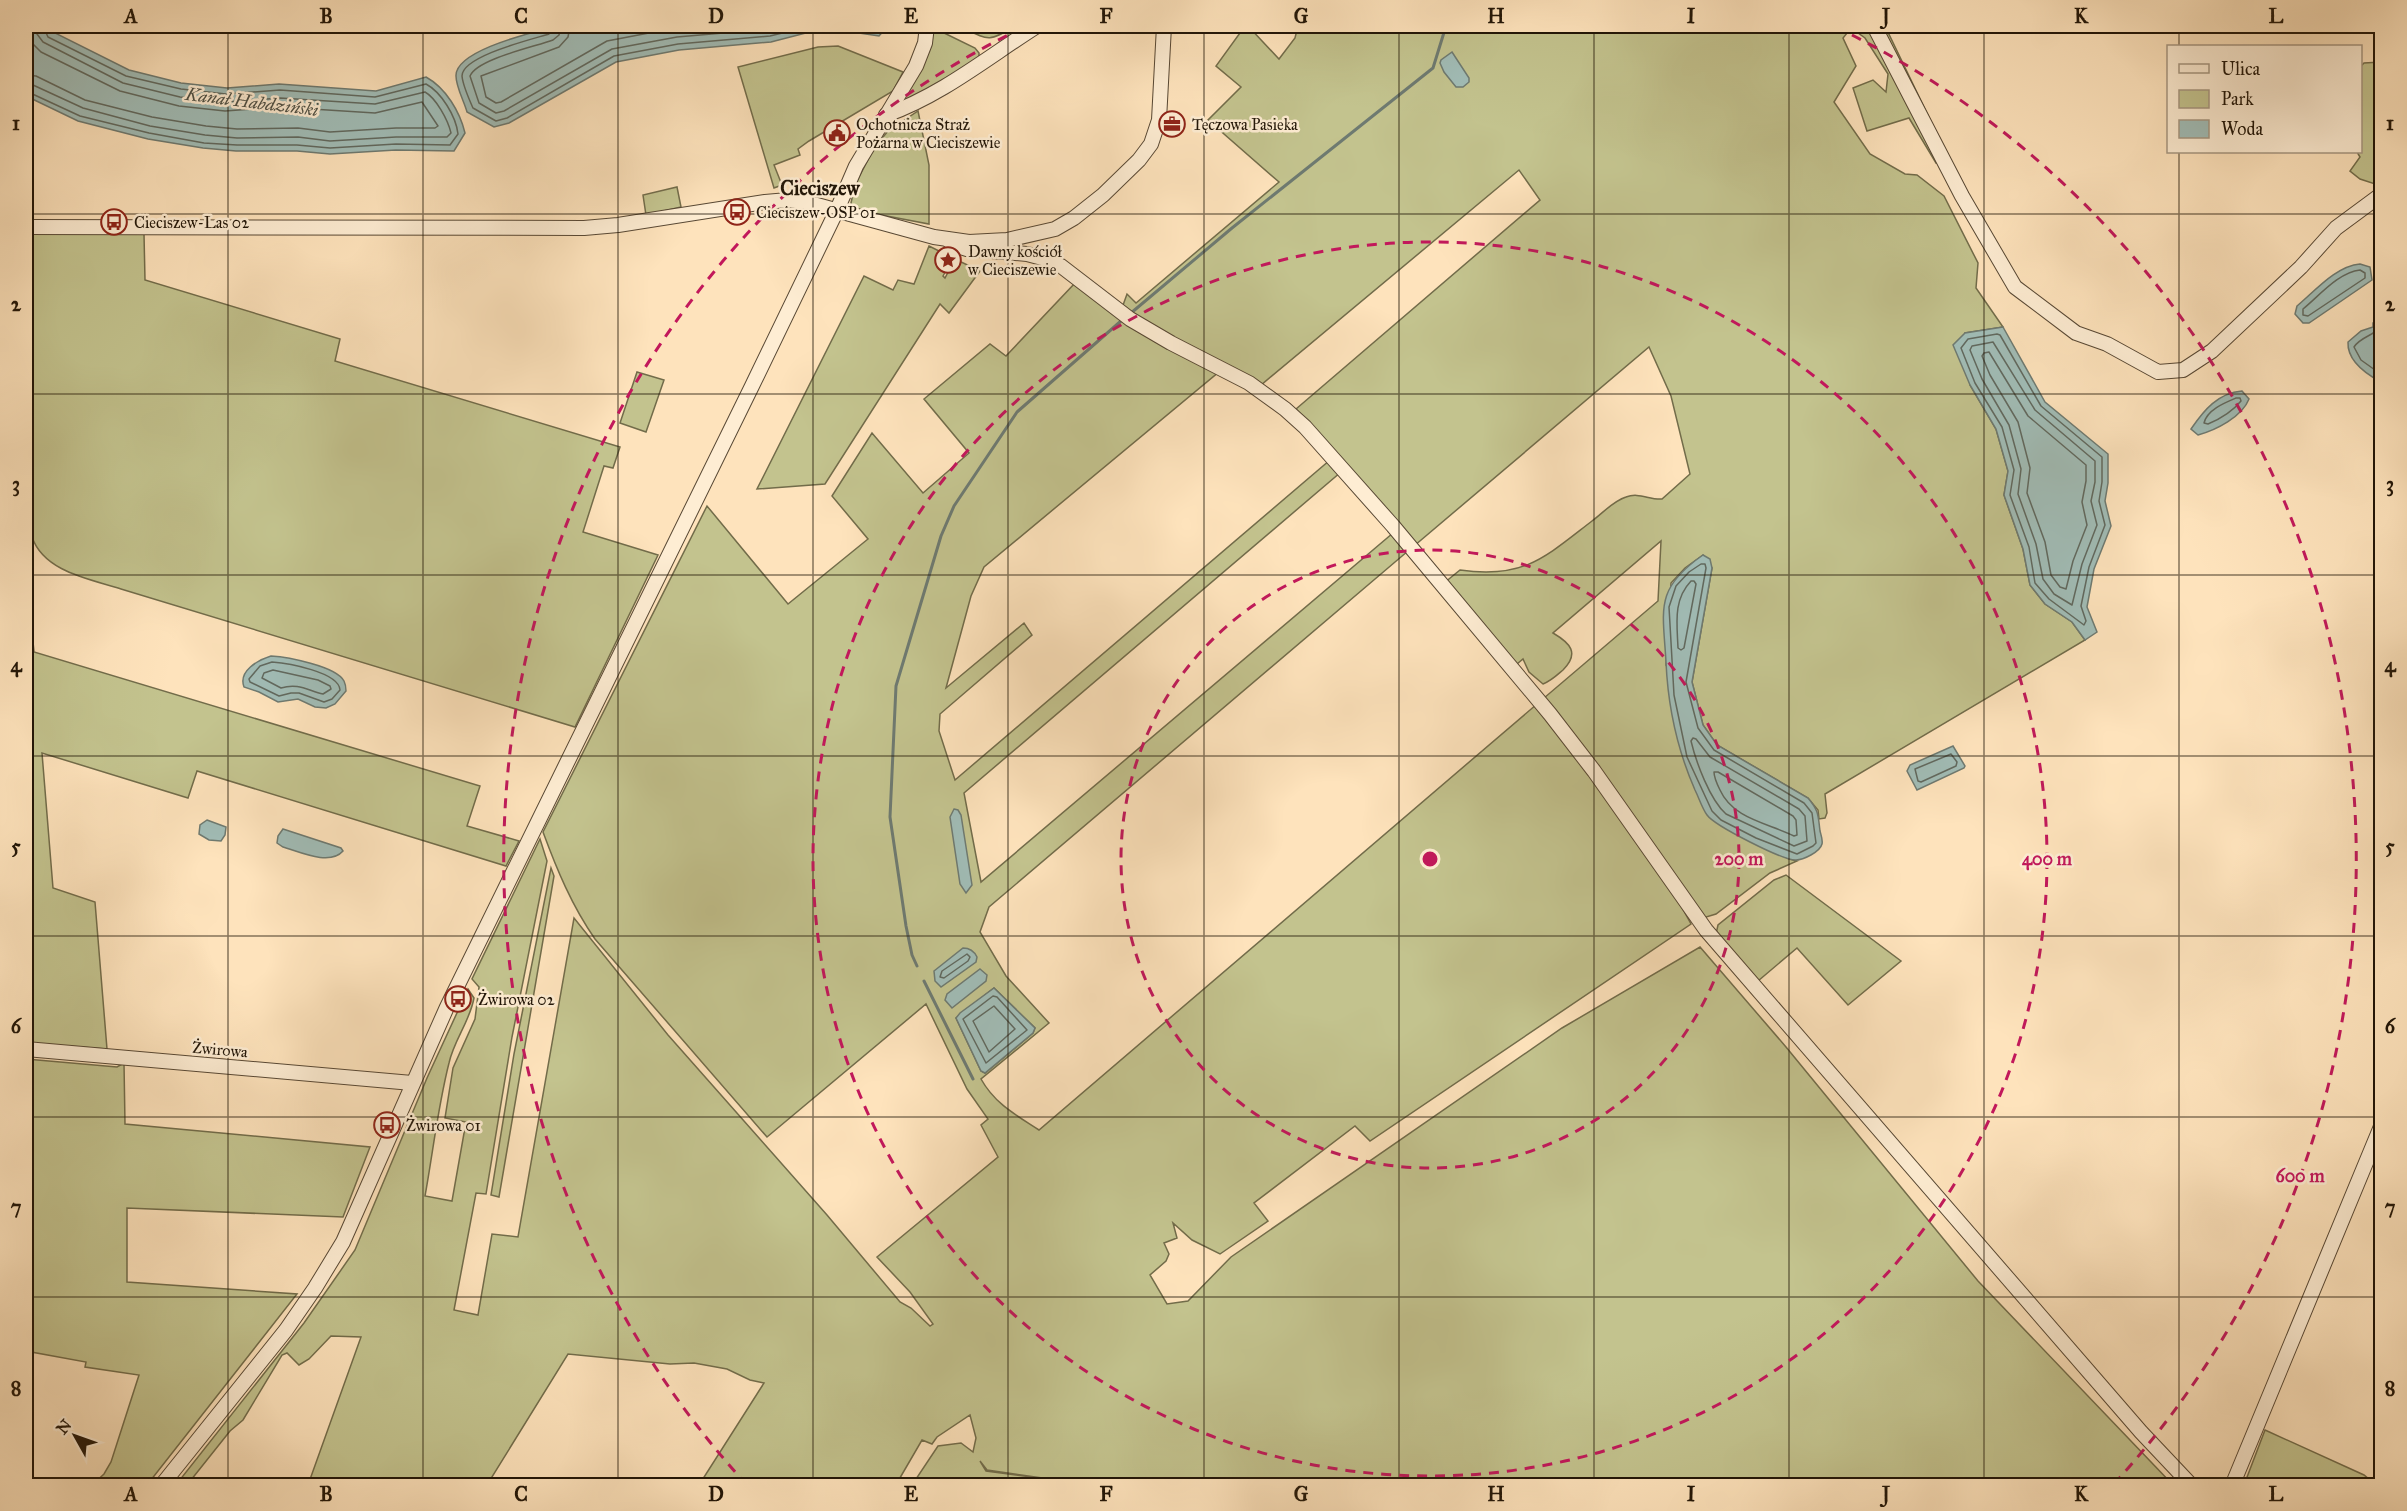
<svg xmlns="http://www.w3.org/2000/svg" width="2407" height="1511" viewBox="0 0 2407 1511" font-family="'IM FELL Great Primer',serif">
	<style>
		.green { fill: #c3c38e; stroke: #726c4a; stroke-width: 1.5; fill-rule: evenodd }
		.water { fill: #a1bdb7; stroke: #6e7a71; stroke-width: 1.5 }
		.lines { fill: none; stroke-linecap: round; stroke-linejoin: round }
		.shore { stroke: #61695f; stroke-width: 1.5 }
		.stream { stroke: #6e7a71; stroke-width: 3 }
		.minor-casing { stroke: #584834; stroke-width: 16 }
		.minor { stroke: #feedd3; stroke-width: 14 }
		.grid { fill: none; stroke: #211507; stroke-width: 1.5; stroke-opacity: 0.55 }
		.ring { fill: none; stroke: #c2185b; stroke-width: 3; stroke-dasharray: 10 8 }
		.labels { text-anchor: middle; stroke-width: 5; stroke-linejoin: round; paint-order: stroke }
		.poi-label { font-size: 16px; fill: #211507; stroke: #feedd3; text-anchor: start }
		.street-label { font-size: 16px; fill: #211507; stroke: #feedd3 }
		.water-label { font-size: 18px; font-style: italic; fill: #4e5045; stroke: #feedd3 }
		.quarter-label { font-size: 20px; font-weight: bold; fill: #211507; stroke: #feedd3 }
		.centre { fill: #c2185b; stroke: #feedd3; stroke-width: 3 }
		.ring-label { font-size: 18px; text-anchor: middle; font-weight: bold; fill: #c2185b; stroke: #feedd3; stroke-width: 5; stroke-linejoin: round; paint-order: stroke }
		.neatline { fill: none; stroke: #211507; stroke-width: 2 }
		.grid-label { font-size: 20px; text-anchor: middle; font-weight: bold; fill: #211507 }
	</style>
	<rect width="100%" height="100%" fill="#fee3bc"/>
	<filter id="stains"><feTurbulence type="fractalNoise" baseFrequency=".00333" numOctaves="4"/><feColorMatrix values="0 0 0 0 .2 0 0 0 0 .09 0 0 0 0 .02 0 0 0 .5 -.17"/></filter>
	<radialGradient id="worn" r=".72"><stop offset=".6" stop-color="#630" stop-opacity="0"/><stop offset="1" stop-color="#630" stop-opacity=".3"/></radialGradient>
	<g class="green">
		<path d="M960,26H1015C988,43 988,40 960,26Z"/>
		<path d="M1245,26H1248L1279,59L1295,38L1298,26H1885L1948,157L1936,163L1909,118L1867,131L1853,88L1873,80L1886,92L1888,74L1865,38L1851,28L1843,38L1856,66L1834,102L1870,154L1905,174L1917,175L1944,196L1978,263L1976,288L2003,327L1965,333L1970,385L1996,429L2008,471L2004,495L2023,549L2030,585L2045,604L2072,622L2085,640L1825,794L1827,813L1825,818L1819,819L1818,810L1808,798L1717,745L1703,725L1692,682L1712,568L1703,555L1685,568L1671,583L1666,665L1778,853L1789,859L1797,861L1770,873L1716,914L1703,918L1544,698L1658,601L1661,541L1553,633C1570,643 1580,653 1563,670C1556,676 1551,681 1543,684L1529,672L1523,659L1517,664L1444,583L1460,570C1524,579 1544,558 1592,521C1603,513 1613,501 1626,497C1639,492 1649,500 1662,499L1690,474L1671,396L1649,347L1414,546L1348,467L1296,409L1540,200L1519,170L1261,385L1184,347L1122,308L1127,294L1136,303L1279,182L1208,120L1241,87L1216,66Z"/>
		<polygon points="938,30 975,48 979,53 979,59 969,68 899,103 933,33"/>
		<polygon points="838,46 903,72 893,91 809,141 798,149 800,155 774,165 782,185 774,188 738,67 818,47"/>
		<polygon points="2381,62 2381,178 2375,184 2360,179 2350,171 2360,157 2357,152 2360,152 2361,66 2364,63"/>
		<polygon points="918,111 929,165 929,224 855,210 851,203 855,185 874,148 888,131"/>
		<polygon points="677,187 681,207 646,215 643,195"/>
		<path d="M26,234H144L145,280L340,339L335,361L620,447L613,468L604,466L583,532L658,555L575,727L121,589C90,579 44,572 32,537L26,464Z"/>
		<polygon points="929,246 953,258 943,276 945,278 955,259 980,271 949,313 940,304 825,484 757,489 864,276 893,290 898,280 914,284"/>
		<path d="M1076,282L1220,371L984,567L971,596L946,688L1024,623L1032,635L940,714L939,731L955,780L1330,460L1341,472L964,793L981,882L1393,533L1408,551L989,907L980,932L1006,976L1049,1023L981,1079C995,1104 1016,1115 1039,1130L1537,704L1669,884L1691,924L1370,1141L1355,1126L1254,1203L1268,1221L1220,1254L1192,1240L1173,1223L1177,1238L1164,1243L1169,1254L1166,1261L1150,1275L1167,1304L1188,1301L1231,1257L1562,1028L1700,947L1786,1047L1978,1281L2173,1485L1099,1486L987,1470L980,1461L986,1471L1092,1485H912L938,1446L961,1443L973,1452L976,1438L970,1415L937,1437L932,1444L922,1440L897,1483L899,1485H699L764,1383L750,1380L727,1369L694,1363L670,1364L568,1354L487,1485H308L361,1337L331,1336L309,1359L299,1365L287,1353L282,1355L243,1420L230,1431L187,1485L175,1486L304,1323L355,1250L427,1078L468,989L474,998C470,1021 454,1040 449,1063C438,1106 433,1152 425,1196L452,1201L466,1122L445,1118L453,1068L475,1019L479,987L472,979L540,839L547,861L512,1037L486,1194L476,1193L454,1310L478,1315L492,1234L518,1237L574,918L668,1035L827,1215L900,1302L911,1308L930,1326L933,1324L910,1292L877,1257L998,1157L981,1125L988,1119L967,1089L926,1004L767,1137L595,939C572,906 557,870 543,832L707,506L788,604L868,539L832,496L872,433L923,493L969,453L924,399L990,344L1006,356ZM994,988L1035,1028L1033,1033L985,1073L981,1071L956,1018Z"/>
		<polygon points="637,372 664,380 646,432 620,423"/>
		<polygon points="26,570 34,652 480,786 467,826 519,841 506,866 197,771 188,798 42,753 53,888 95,902 107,1049 26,1043"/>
		<polygon points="551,868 554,876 499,1197 491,1195 514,1054"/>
		<polygon points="1786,875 1901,961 1848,1005 1797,948 1758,981 1716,934 1718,925 1774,880"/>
		<polygon points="26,1059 117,1067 124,1063 125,1124 370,1147 343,1217 127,1208 127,1282 297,1294 147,1485 92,1485 104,1474 111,1462 139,1375 85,1367 86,1362 26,1351"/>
		<polygon points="2265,1430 2364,1475 2376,1485 2244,1485"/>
	</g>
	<g class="water">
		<path d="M26,26H48L51,31L129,70L181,83L227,88L279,84L376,91L426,77C446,88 460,112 465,133L454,151L396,150L330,154L297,151H236L203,148L148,139L78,121L26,96Z"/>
		<path d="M556,26H888L879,36L825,28L771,42L679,50L616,62L509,123L494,127L467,112C464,101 456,87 456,76C455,50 535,32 556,26Z"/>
		<polygon points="1452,52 1469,78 1469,82 1463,87 1456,87 1444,72 1440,63 1441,60"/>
		<path d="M2360,264L2370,267L2372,280L2309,323H2303L2295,314L2297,306C2315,291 2336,266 2360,264Z"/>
		<path d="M2381,318V382C2366,374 2347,361 2348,342L2361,331L2373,327V323Z"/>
		<polygon points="2003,327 2045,402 2108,454 2108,483 2105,501 2111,526 2094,569 2087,607 2097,632 2085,640 2072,622 2045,604 2030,585 2023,549 2004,495 2008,471 1996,429 1970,385 1953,345 1965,333"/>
		<path d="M2242,391L2249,399C2242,417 2216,430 2198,435L2191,429C2204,410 2218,393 2242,391Z"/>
		<path d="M1703,555L1710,559L1712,568L1692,682L1703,725L1717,745L1808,798C1819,811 1818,815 1820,831C1821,835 1823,840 1822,844C1820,852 1803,860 1796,860C1784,861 1715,826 1707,815C1702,808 1699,798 1695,790C1677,749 1668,708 1666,662C1663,609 1654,589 1703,555Z"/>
		<path d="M271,656C287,657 336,666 344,681C345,683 346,689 346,691L335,704L326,708L315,707L298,699L278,702L259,692L244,687C238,671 258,660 271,656Z"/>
		<polygon points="1953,746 1965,766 1964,768 1917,790 1907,771 1910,765"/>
		<polygon points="954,809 958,810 961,815 972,885 966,893 960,884 950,817"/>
		<polygon points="207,820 226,827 225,835 221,841 209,840 199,834 200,825"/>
		<path d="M283,829L341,848L343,851C330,866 300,852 283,847L277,843L278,836Z"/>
		<path d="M963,948C970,948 974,951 977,957L976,962L941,987L935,981L934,971Z"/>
		<polygon points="980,969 987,975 986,981 952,1008 945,1000 947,994"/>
		<polygon points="994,988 1035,1028 1033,1033 985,1073 981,1071 956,1018 960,1013"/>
	</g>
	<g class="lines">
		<g class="shore">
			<path d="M553,26L549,34C533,39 462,56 462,76C463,86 469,99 473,108L496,121L507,118L614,56L678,44L770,36L811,26"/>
			<path d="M561,26L559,35L553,40C534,47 477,59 470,76L479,103L496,113L504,111L612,49L677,37L769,29L782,26"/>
			<polyline points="570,26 568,37 559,47 481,76 486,97 496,103 501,102 607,41 675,28 705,26"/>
			<polyline points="26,75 36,76 85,100 152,117 206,126 237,129 298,128 330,132 396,128 435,128 438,126 422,102 375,113 280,107 225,111 179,106 120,91 41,52 31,42 26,26"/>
			<path d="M26,84L33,85L83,108L150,126L205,135L237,138L298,137L330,141L396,137H447L451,133C448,120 436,98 425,92L375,104L280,98L226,102L180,97L123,83L43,42L37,34L35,26"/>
			<path d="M26,91L80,116L149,133L204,143L237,145H297L330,148L396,144L450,145L458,134C456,116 441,92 426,84L375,97L280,90L226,94L181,89L126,76L48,37L43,26"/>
			<path d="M2360,270L2365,273V278L2308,316L2303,315V309C2319,296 2339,272 2360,270Z"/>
			<path d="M2382,325C2375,336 2361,336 2354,347L2361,360L2382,375"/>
			<polygon points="1997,334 2000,335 2041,406 2102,457 2102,482 2099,501 2105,525 2089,567 2081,606 2086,621 2084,625 2049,599 2035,583 2029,547 2010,495 2014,470 2002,427 1975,383 1961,348 1968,339"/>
			<polygon points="1993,342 2035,410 2095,461 2095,482 2091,501 2097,525 2082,564 2072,605 2054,594 2043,579 2036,544 2018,494 2021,469 2009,425 1982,379 1970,350 1972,346"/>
			<polygon points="1989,352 2028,416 2086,465 2086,481 2082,502 2087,525 2073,561 2066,589 2060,587 2051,575 2045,542 2027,493 2030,468 2018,422 1990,375 1982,356 1984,353"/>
			<path d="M2236,398H2240L2241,401C2232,412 2220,419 2208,424L2204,423C2207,410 2224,403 2236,398Z"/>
			<polygon points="1701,564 1705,564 1706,568 1686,682 1698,728 1714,750 1804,803 1812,813 1816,843 1813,846 1797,854 1756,838 1721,820 1712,811 1687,757 1674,695 1669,607 1676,586 1689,572"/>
			<path d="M1691,581H1694L1696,584L1684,648L1681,650L1678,648C1677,623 1673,600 1691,581Z"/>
			<path d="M272,662C287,663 339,672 340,690L332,699L324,702L299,693H291L279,696L250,682L249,679L260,666Z"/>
			<path d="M273,670L318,680L330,686L331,689L323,694C307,690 298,683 281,688L262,678L264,673Z"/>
			<path d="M1693,738L1696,739L1710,757L1799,809L1805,816L1807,841L1794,846L1726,814C1710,800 1696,762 1691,741Z"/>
			<polygon points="1951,754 1957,762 1956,766 1921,782 1918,781 1915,769"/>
			<path d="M1714,772H1718L1793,816L1796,820L1797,835L1794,836C1768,823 1733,819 1720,790C1717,784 1714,778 1714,772Z"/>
			<polygon points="967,954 970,957 968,961 944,978 940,977 942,971"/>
			<polygon points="993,996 997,997 1027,1030 986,1063 963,1019"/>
			<polygon points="994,1006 1015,1029 989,1052 973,1021"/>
		</g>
		<g class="stream">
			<polyline points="1131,313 1232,228 1433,68 1446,26"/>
			<polyline points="917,966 912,955 906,926 890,817 896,686 941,536 954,506 1017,412 1121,321"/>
			<polyline points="924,981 973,1079"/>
		</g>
		<g class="minor-casing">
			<g id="minor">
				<polyline points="1874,26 1962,196 2015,287 2076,333 2107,344 2158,372 2183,370 2212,351 2301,267 2336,228 2382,194"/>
				<path d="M886,115C942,95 988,57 1037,26"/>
				<polyline points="26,227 584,228 618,225 765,202 788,200 806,202 934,237 969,242 1007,240 1055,229 1074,218 1103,195 1139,160 1151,144 1159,120 1164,26"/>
				<polyline points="947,239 954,245 967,249 1027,254 1046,259 1061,266 1130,319 1171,343 1249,383 1285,409 1305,427 1393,526 1550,714 1594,771 1706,930 2141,1432 2192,1486"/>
				<polyline points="26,1049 412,1083"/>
				<polyline points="161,1486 286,1330 315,1288 343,1242 447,1007 752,386 837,210 856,166 916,66 925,43 927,26"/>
				<polyline points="2232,1486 2382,1124"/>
			</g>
		</g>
		<use href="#minor" class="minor"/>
	</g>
	<path class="grid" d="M228,26V1486M423,26V1486M618,26V1486M813,26V1486M1008,26V1486M1204,26V1486M1399,26V1486M1594,26V1486M1789,26V1486M1984,26V1486M2179,26V46M2179,152V1486M26,214H2382M26,394H2382M26,575H2382M26,756H2382M26,936H2382M26,1117H2382M26,1297H2382"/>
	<g class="ring">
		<circle cx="1430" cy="859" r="309"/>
		<circle cx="1430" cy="859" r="617"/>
		<path d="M747 1485A926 926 0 0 1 1024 27M1836 27A926 926 0 0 1 2113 1485"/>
	</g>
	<defs>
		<g id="office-ring" transform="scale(1.35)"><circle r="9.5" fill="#feedd3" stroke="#8f2418" stroke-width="1.5"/><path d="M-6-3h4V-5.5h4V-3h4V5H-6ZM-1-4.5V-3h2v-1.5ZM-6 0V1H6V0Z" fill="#8f2418"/></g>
		<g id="civic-ring" transform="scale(1.35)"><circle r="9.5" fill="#feedd3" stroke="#8f2418" stroke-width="1.5"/><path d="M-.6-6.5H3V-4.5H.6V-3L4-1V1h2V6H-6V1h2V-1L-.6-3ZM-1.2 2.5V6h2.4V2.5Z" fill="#8f2418"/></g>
		<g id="bus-ring" transform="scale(1.35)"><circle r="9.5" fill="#feedd3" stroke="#8f2418" stroke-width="1.5"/><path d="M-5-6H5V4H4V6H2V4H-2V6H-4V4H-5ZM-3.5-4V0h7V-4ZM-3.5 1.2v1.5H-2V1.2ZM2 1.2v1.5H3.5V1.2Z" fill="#8f2418"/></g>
		<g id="sight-ring" transform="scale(1.35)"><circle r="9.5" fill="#feedd3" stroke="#8f2418" stroke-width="1.5"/><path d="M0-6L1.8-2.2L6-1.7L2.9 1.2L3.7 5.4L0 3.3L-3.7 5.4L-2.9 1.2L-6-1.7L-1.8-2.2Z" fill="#8f2418"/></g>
	</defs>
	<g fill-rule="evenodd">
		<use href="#office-ring" x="1172" y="124"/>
		<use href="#civic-ring" x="837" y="133"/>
		<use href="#bus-ring" x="737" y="212"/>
		<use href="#bus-ring" x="114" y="222"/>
		<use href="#sight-ring" x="948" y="260"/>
		<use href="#bus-ring" x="458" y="999"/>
		<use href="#bus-ring" x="387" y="1125"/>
	</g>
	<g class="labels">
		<g class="poi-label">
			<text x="856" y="130">Ochotnicza Straż<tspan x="856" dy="18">Pożarna w Cieciszewie</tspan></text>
			<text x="1192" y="130">Tęczowa Pasieka</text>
			<text x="756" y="218">Cieciszew-OSP 01</text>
			<text x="134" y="228">Cieciszew-Las 02</text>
			<text x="968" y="257">Dawny kościół<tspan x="968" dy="18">w Cieciszewie</tspan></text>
			<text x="478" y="1005">Żwirowa 02</text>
			<text x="406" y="1131">Żwirowa 01</text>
		</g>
		<g class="street-label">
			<text transform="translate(220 1049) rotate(5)" y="6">Żwirowa</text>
		</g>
		<g class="water-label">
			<text transform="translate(252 102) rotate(7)" y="6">Kanał Habdziński</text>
		</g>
		<g class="quarter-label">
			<text x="820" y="195">Cieciszew</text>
		</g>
	</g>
	<circle cx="1430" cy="859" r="9" class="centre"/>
	<g class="ring-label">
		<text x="1739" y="865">200 m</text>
		<text x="2047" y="865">400 m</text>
		<text x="2300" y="1182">600 m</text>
	</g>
	<rect width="2407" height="1511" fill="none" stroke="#fee3bc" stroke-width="66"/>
	<rect x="2167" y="45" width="195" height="108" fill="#feedd3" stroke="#a69781" stroke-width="1.5"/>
	<rect x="2179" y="64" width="30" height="9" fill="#feedd3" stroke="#a69781" stroke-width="1.5"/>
	<text x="2221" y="75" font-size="18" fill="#211507">Ulica</text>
	<rect x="2179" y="90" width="30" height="18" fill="#c3c38e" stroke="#a69781" stroke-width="1.5"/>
	<text x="2221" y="105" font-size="18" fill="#211507">Park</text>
	<rect x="2179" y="120" width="30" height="18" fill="#a1bdb7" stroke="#a69781" stroke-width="1.5"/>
	<text x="2221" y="135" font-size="18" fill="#211507">Woda</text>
	<g transform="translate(75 1436) rotate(310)" stroke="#feedd3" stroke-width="4.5" paint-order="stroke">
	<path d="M0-4.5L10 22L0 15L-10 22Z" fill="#211507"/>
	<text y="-9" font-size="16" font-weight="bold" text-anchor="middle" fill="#211507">N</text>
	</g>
	<rect x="33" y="33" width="2341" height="1445" class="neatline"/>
	<g class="grid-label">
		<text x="131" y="23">A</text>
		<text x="326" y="23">B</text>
		<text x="521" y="23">C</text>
		<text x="716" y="23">D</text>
		<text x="911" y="23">E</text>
		<text x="1106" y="23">F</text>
		<text x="1301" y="23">G</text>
		<text x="1496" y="23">H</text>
		<text x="1691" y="23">I</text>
		<text x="1886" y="23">J</text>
		<text x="2081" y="23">K</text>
		<text x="2276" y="23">L</text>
		<text x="16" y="130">1</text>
		<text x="2390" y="130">1</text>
		<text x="16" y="311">2</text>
		<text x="2390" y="311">2</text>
		<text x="16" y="491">3</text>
		<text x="2390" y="491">3</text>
		<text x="16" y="672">4</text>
		<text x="2390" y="672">4</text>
		<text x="16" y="853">5</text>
		<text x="2390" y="853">5</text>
		<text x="16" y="1033">6</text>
		<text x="2390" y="1033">6</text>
		<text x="16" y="1214">7</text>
		<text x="2390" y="1214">7</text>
		<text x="16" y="1395">8</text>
		<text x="2390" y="1395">8</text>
		<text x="131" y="1501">A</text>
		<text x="326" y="1501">B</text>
		<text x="521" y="1501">C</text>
		<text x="716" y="1501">D</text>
		<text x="911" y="1501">E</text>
		<text x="1106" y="1501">F</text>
		<text x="1301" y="1501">G</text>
		<text x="1496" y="1501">H</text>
		<text x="1691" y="1501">I</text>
		<text x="1886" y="1501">J</text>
		<text x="2081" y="1501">K</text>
		<text x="2276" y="1501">L</text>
	</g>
	<rect width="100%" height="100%" filter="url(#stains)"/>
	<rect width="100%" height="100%" fill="url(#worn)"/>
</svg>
